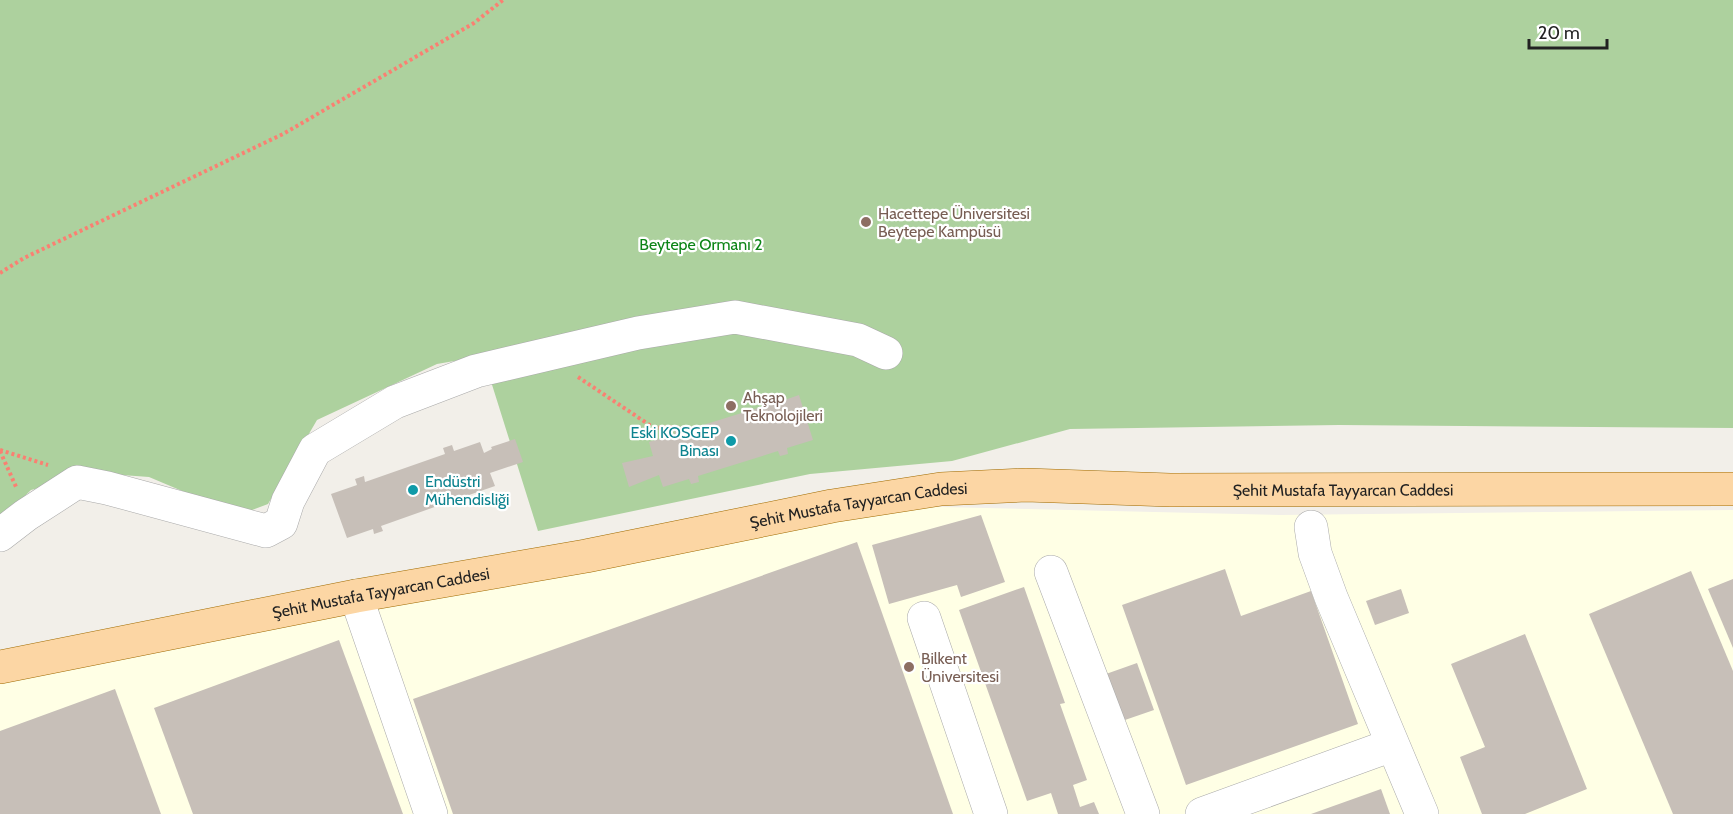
<svg xmlns="http://www.w3.org/2000/svg" width="1733" height="814" viewBox="0 0 1733 814" font-family="Cabin,sans-serif">
	<style>
		.education { fill: #ffffe5 }
		.forest { fill: #add19e }
		.building { fill: #c7bfb8 }
		.lines { fill: none; stroke-linecap: round; stroke-linejoin: round }
		.minor-casing { stroke: #a9a9a9; stroke-width: 34 }
		.major-casing { stroke: #a06b00; stroke-width: 34 }
		.path { stroke: #fa8072; stroke-width: 4; stroke-dasharray: 3 3; stroke-linecap: butt }
		.minor { stroke: #fff; stroke-width: 33 }
		.major { stroke: #fcd6a4; stroke-width: 33 }
		.education-dot { fill: #8d6e63; stroke: #fff; stroke-width: 2 }
		.culture-dot { fill: #0f9aa8; stroke: #fff; stroke-width: 2 }
		.labels { text-anchor: middle; stroke-width: 4.5; stroke-linejoin: round; paint-order: stroke }
		.education-label { font-size: 16px; fill: #785e54; stroke: #fff; text-anchor: start }
		.park-label { font-size: 16px; fill: #0c8416; stroke: #fff }
		.culture-label { font-size: 16px; fill: #0d838f; stroke: #fff; text-anchor: end }
		.street-label { font-size: 16px; fill: #222; stroke: #fff }
	</style>
	<rect width="100%" height="100%" fill="#f2efe9"/>
	<polygon class="education" points="897,506 1280,515 1733,510 1733,814 0,814 0,684"/>
	<polygon class="forest" points="0,0 1733,0 1733,428 1339,425 1070,429 952,461 810,474 538,531 483,356 437,364 317,420 268,504 239,515 149,477 95,473 31,490 0,520"/>
	<g class="building">
		<polygon points="799,395 813,440 787,448 788,454 780,456 778,451 698,476 699,482 691,484 689,479 663,487 659,475 629,487 622,463 653,456 649,442 675,434 674,429 682,426 684,431 764,406 762,401 771,398 773,404"/>
		<polygon points="515,439 523,462 490,473 495,486 469,495 471,501 462,503 460,498 381,526 383,531 374,534 373,529 347,538 331,494 357,485 355,479 364,476 365,482 445,454 443,448 452,445 454,451 480,442 484,453 492,449 491,447"/>
		<polygon points="981,515 1005,582 961,597 957,585 889,604 872,545"/>
		<polygon points="857,542 953,814 453,814 413,699"/>
		<polygon points="1225,569 1241,616 1311,591 1358,724 1186,785 1122,605"/>
		<polygon points="1691,571 1733,671 1733,814 1673,814 1589,614"/>
		<polygon points="1733,579 1733,648 1708,589"/>
		<polygon points="1024,587 1065,703 1060,704 1087,780 1073,785 1080,807 1094,802 1099,814 1058,814 1051,793 1027,801 959,610"/>
		<polygon points="1401,589 1409,613 1375,625 1366,601"/>
		<polygon points="1525,634 1587,789 1525,814 1482,814 1460,757 1485,747 1451,664"/>
		<polygon points="339,640 403,814 193,814 154,708"/>
		<polygon points="1137,663 1154,710 1122,721 1106,674"/>
		<polygon points="115,689 161,814 0,814 0,731"/>
		<polygon points="1381,789 1390,814 1311,814"/>
	</g>
	<g class="lines">
		<g class="minor-casing">
			<g id="minor">
				<polyline points="1311,527 1315,553 1331,597 1422,814"/>
				<polyline points="0,535 26,515 77,482 107,488 266,531 281,523 288,501 315,450 395,402 476,371 638,333 735,317 858,340 886,353"/>
				<polyline points="1051,572 1143,814"/>
				<polyline points="356,596 431,814"/>
				<polyline points="924,618 991,814"/>
				<polyline points="1202,814 1392,745"/>
			</g>
		</g>
		<g class="major-casing">
			<g id="major">
				<path id="s1" d="M0,667L356,596L586,556L832,506L941,489L1026,485L1170,490L1733,489"/>
			</g>
		</g>
		<g class="path">
			<polyline points="0,273 24,258 283,134 474,23 503,0"/>
			<polyline points="578,377 654,428 678,427"/>
			<polyline points="0,450 48,465"/>
			<polyline points="0,451 17,489"/>
		</g>
		<use href="#minor" class="minor"/>
		<use href="#major" class="major"/>
	</g>
	<g class="education-dot">
		<circle cx="866" cy="222" r="6"/>
		<circle cx="731" cy="406" r="6"/>
		<circle cx="909" cy="667" r="6"/>
	</g>
	<g class="culture-dot">
		<circle cx="731" cy="441" r="6"/>
		<circle cx="413" cy="490" r="6"/>
	</g>
	<g class="labels">
		<g class="education-label">
			<text x="878" y="219">Hacettepe Üniversitesi<tspan x="878" dy="18">Beytepe Kampüsü</tspan></text>
			<text x="743" y="403">Ahşap<tspan x="743" dy="18">Teknolojileri</tspan></text>
			<text x="921" y="664">Bilkent<tspan x="921" dy="18">Üniversitesi</tspan></text>
		</g>
		<g class="park-label">
			<text x="701" y="250">Beytepe Ormanı 2</text>
		</g>
		<g class="culture-label">
			<text x="719" y="438">Eski KOSGEP<tspan x="719" dy="18">Binası</tspan></text>
			<text x="425" y="487" text-anchor="start">Endüstri<tspan x="425" dy="18">Mühendisliği</tspan></text>
		</g>
		<g class="street-label">
			<text dy="6" stroke="none"><textPath href="#s1" startOffset="1360">Şehit Mustafa Tayyarcan Caddesi</textPath></text>
			<text dy="6" stroke="none"><textPath href="#s1" startOffset="874">Şehit Mustafa Tayyarcan Caddesi</textPath></text>
			<text dy="6" stroke="none"><textPath href="#s1" startOffset="388">Şehit Mustafa Tayyarcan Caddesi</textPath></text>
		</g>
	</g>
	<path d="M1529 39v9h78v-9" fill="none" stroke="#222222" stroke-width="3"/>
	<text x="1538" y="39" font-size="18" fill="#222222" stroke="#ffffff" stroke-width="4.5" paint-order="stroke">20 m</text>
</svg>
